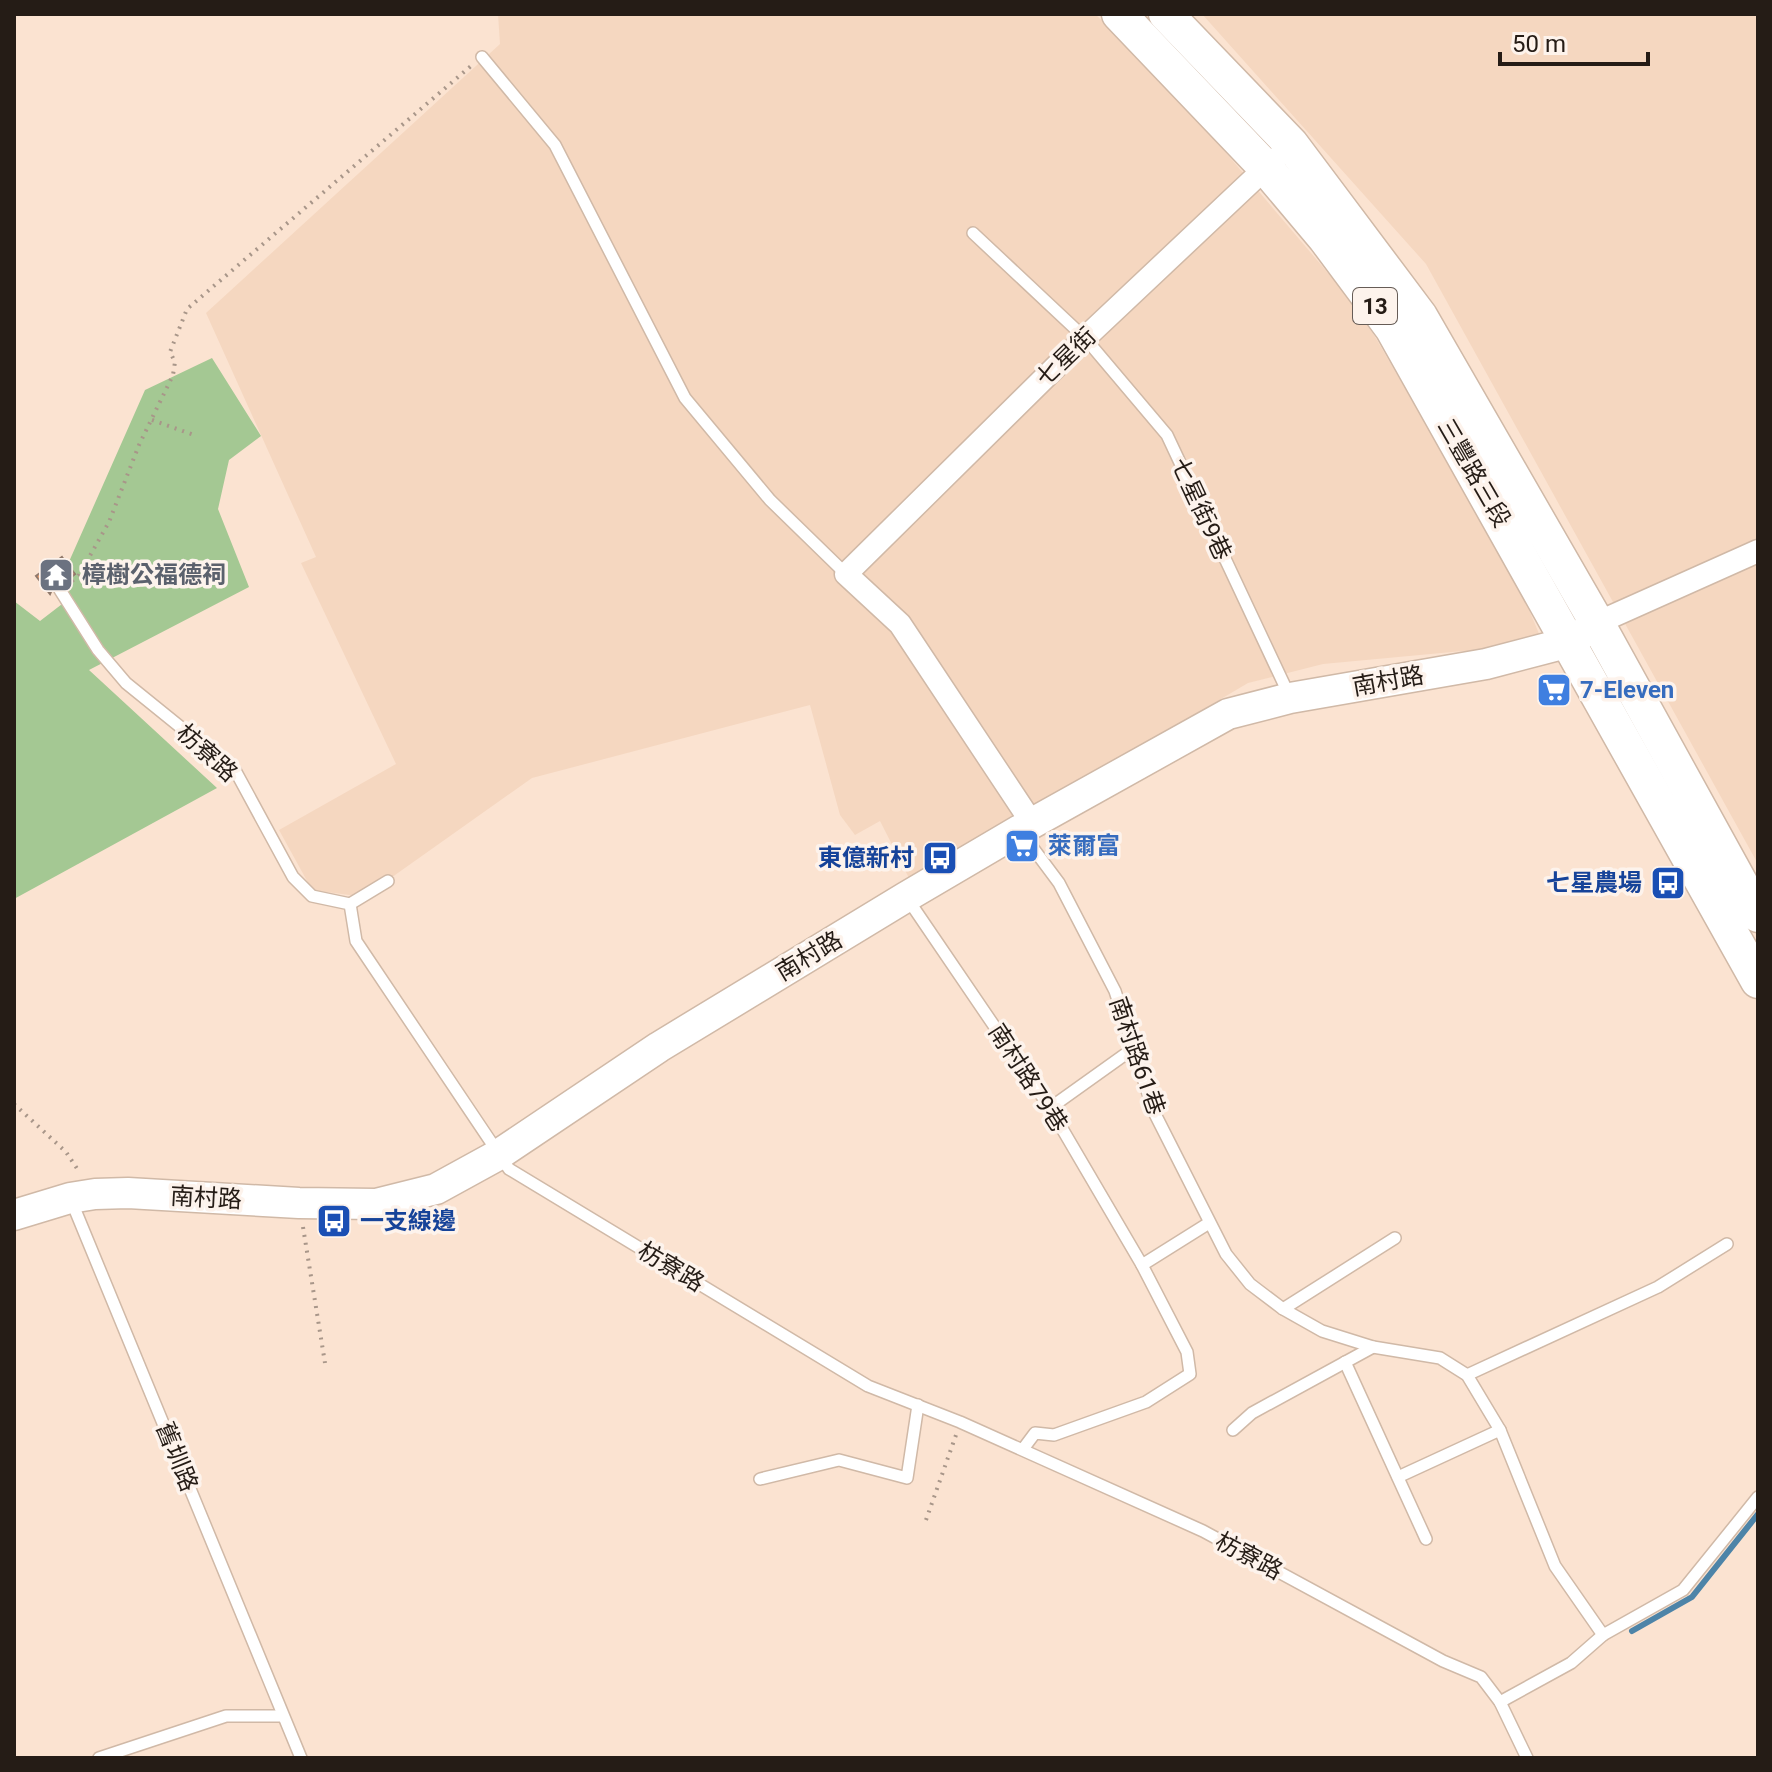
<svg xmlns="http://www.w3.org/2000/svg" width="1772" height="1772" viewBox="0 0 1772 1772" font-family="Roboto,'Noto Sans TC',sans-serif">
	<style>
		.built { fill: #f5d7c0 }
		.green { fill: #a4c893 }
		.lines { fill: none; stroke-linecap: round; stroke-linejoin: round }
		.stream { stroke: #4d84a8; stroke-width: 6 }
		.building { fill: #e59767; stroke: #90796b; stroke-width: 2 }
		.lane-casing { stroke: #d0b9a7; stroke-width: 14 }
		.street-casing { stroke: #d0b9a7; stroke-width: 25 }
		.secondary-casing { stroke: #d0b9a7; stroke-width: 33 }
		.primary-casing { stroke: #d0b9a7; stroke-width: 37 }
		.path { stroke: #a89689; stroke-width: 4; stroke-dasharray: 2 6; stroke-linecap: butt }
		.lane { stroke: #fff; stroke-width: 11 }
		.street { stroke: #fff; stroke-width: 22 }
		.secondary { stroke: #fff; stroke-width: 30 }
		.primary { stroke: #fff; stroke-width: 34 }
		.labels { text-anchor: middle; stroke-width: 7; stroke-linejoin: round; paint-order: stroke }
		.shield { fill: #fdf3ec; stroke: #665c56; stroke-width: 2 }
		.shield-label { font-size: 22px; font-weight: bold; fill: #251c16 }
		.street-label { font-size: 24px; fill: #251c16; stroke: #fdf3ec }
		.worship-label { font-size: 24px; font-weight: bold; fill: #5b616d; stroke: #fdf3ec; text-anchor: start }
		.shop-label { font-size: 24px; font-weight: bold; fill: #366cbe; stroke: #fdf3ec; text-anchor: start }
		.transit-label { font-size: 24px; font-weight: bold; fill: #164399; stroke: #fdf3ec; text-anchor: end }
	</style>
	<rect width="100%" height="100%" fill="#fbe3d1"/>
	<g class="built">
		<polygon points="498,14 1095,14 1166,82 1339,286 1374,335 1517,581 1545,648 1499,666 1463,651 1323,664 1248,683 911,882 880,821 855,835 840,815 810,705 532,778 364,897 312,890 279,830 396,764 301,563 316,557 206,313 500,44"/>
		<polygon points="1202,14 1758,14 1758,864 1426,264"/>
	</g>
	<polygon class="green" points="212,358 261,436 229,460 218,509 249,587 89,670 217,788 14,899 14,601 40,621 66,601 60,582 145,390"/>
	<g class="lines">
		<polyline class="stream" points="1632,1631 1692,1597 1758,1514"/>
	</g>
	<polygon class="building" points="62,557 75,574 64,583 55,583 50,594 36,576"/>
	<g class="lines">
		<g class="lane-casing">
			<g id="lane">
				<polyline points="482,57 555,145 685,398 770,500 846,574"/>
				<polyline points="973,233 1085,338 1167,435 1290,697"/>
				<polyline points="60,590 98,650 126,683 236,772 293,877 312,896 350,904 356,941 509,1169 868,1386 960,1422 1203,1531 1443,1661 1481,1677 1500,1702 1527,1758"/>
				<polyline points="1021,832 1059,883 1115,991 1154,1112 1226,1254 1250,1284 1283,1309 1322,1331 1373,1347 1440,1358 1467,1375 1500,1430 1555,1566 1603,1635 1683,1590 1758,1497"/>
				<polyline points="907,898 1050,1108 1142,1265"/>
				<polyline points="350,904 388,881"/>
				<polyline points="1050,1108 1134,1048"/>
				<polyline points="71,1200 301,1758"/>
				<polyline points="1283,1309 1395,1238"/>
				<polyline points="1345,1362 1426,1539"/>
				<polyline points="1467,1375 1658,1287 1727,1244"/>
				<polyline points="1233,1430 1252,1413 1373,1347"/>
				<polyline points="1023,1449 1035,1433 1054,1435 1146,1402 1190,1374 1187,1352 1142,1265 1209,1223"/>
				<polyline points="1398,1477 1500,1430"/>
				<polyline points="760,1479 839,1460 907,1478 918,1405"/>
				<polyline points="1500,1702 1571,1663 1603,1635"/>
				<polyline points="99,1758 226,1716 282,1716"/>
			</g>
		</g>
		<g class="street-casing">
			<g id="street">
				<polyline points="1597,623 1758,551"/>
				<polyline points="1032,823 900,624 846,574 1085,338 1275,159"/>
			</g>
		</g>
		<g class="secondary-casing">
			<polyline id="secondary" points="14,1215 70,1198 95,1194 128,1193 299,1203 376,1204 436,1189 498,1155 659,1047 906,897 1020,830 1228,714 1290,698 1486,664 1570,642 1586,631"/>
		</g>
		<g class="primary-casing">
			<g id="primary">
				<polyline points="1119,14 1266,168 1325,238 1392,328 1758,981"/>
				<polyline points="1166,14 1291,144 1420,316 1597,623 1758,915"/>
			</g>
		</g>
		<g class="path">
			<polyline points="152,420 194,435"/>
			<polyline points="72,581 79,575 109,522 139,445 173,375 175,362 170,352 187,309 471,66"/>
			<polyline points="14,1104 66,1152 80,1173"/>
			<polyline points="303,1227 325,1363"/>
			<polyline points="926,1520 956,1435"/>
		</g>
		<use href="#lane" class="lane"/>
		<use href="#street" class="street"/>
		<use href="#secondary" class="secondary"/>
		<use href="#primary" class="primary"/>
	</g>
	<defs>
		<g id="temple-square" transform="scale(1.8)"><rect x="-9" y="-9" width="18" height="18" rx="4" fill="#6b7280" stroke="#fdf3ec"/><path d="M0-6L5-2H3V0L6.5 2.5H4V6H1.5V3h-3V6H-4V2.5H-6.5L-3 0V-2H-5Z" fill="#fff"/></g>
		<g id="supermarket-square" transform="scale(1.8)"><rect x="-9" y="-9" width="18" height="18" rx="4" fill="#3f7fe0" stroke="#fdf3ec"/><path d="M-6-5.5h2.5l.6 2H6L4.5 2H-2.5L-4.4-4H-6ZM-1.5 3.2a1.3 1.3 0 1 0 .1 0ZM3 3.2a1.3 1.3 0 1 0 .1 0Z" fill="#fff"/></g>
		<g id="bus-square" transform="scale(1.8)"><rect x="-9" y="-9" width="18" height="18" rx="4" fill="#1a4fb4" stroke="#fdf3ec"/><path d="M-5-6H5V4H4V6H2V4H-2V6H-4V4H-5ZM-3.5-4V0h7V-4ZM-3.5 1.2v1.5H-2V1.2ZM2 1.2v1.5H3.5V1.2Z" fill="#fff"/></g>
	</defs>
	<g fill-rule="evenodd">
		<use href="#temple-square" x="56" y="575"/>
		<use href="#supermarket-square" x="1554" y="690"/>
		<use href="#supermarket-square" x="1022" y="846"/>
		<use href="#bus-square" x="940" y="858"/>
		<use href="#bus-square" x="1668" y="883"/>
		<use href="#bus-square" x="334" y="1221"/>
	</g>
	<g class="labels">
		<rect class="shield" x="1353" y="288" width="44" height="36" rx="6"/>
		<g class="shield-label">
			<text x="1375" y="314">13</text>
		</g>
		<g class="street-label">
			<text transform="translate(1066 357) rotate(-44)" y="8">七星街</text>
			<text transform="translate(1474 473) rotate(60)" y="8">三豐路三段</text>
			<text transform="translate(1201 509) rotate(65)" y="8">七星街9巷</text>
			<text transform="translate(1388 681) rotate(-10)" y="8">南村路</text>
			<text transform="translate(207 753) rotate(42)" y="8">枋寮路</text>
			<text transform="translate(809 956) rotate(-31)" y="8">南村路</text>
			<text transform="translate(1137 1056) rotate(71)" y="8">南村路61巷</text>
			<text transform="translate(1028 1078) rotate(57)" y="8">南村路79巷</text>
			<text transform="translate(206 1198) rotate(3)" y="8">南村路</text>
			<text transform="translate(671 1267) rotate(31)" y="8">枋寮路</text>
			<text transform="translate(177 1457) rotate(68)" y="8">舊圳路</text>
			<text transform="translate(1249 1556) rotate(28)" y="8">枋寮路</text>
		</g>
		<g class="worship-label">
			<text x="82" y="583">樟樹公福德祠</text>
		</g>
		<g class="shop-label">
			<text x="1580" y="698">7-Eleven</text>
			<text x="1048" y="854">萊爾富</text>
		</g>
		<g class="transit-label">
			<text x="914" y="866">東億新村</text>
			<text x="1642" y="891">七星農場</text>
			<text x="360" y="1229" text-anchor="start">一支線邊</text>
		</g>
	</g>
	<rect width="1772" height="1772" fill="none" stroke="#251c16" stroke-width="32"/>
	<path d="M1500 52v12h148v-12" fill="none" stroke="#251c16" stroke-width="4"/>
	<text x="1512" y="52" font-size="24" fill="#251c16" stroke="#fdf3ec" stroke-width="6" paint-order="stroke">50 m</text>
</svg>
